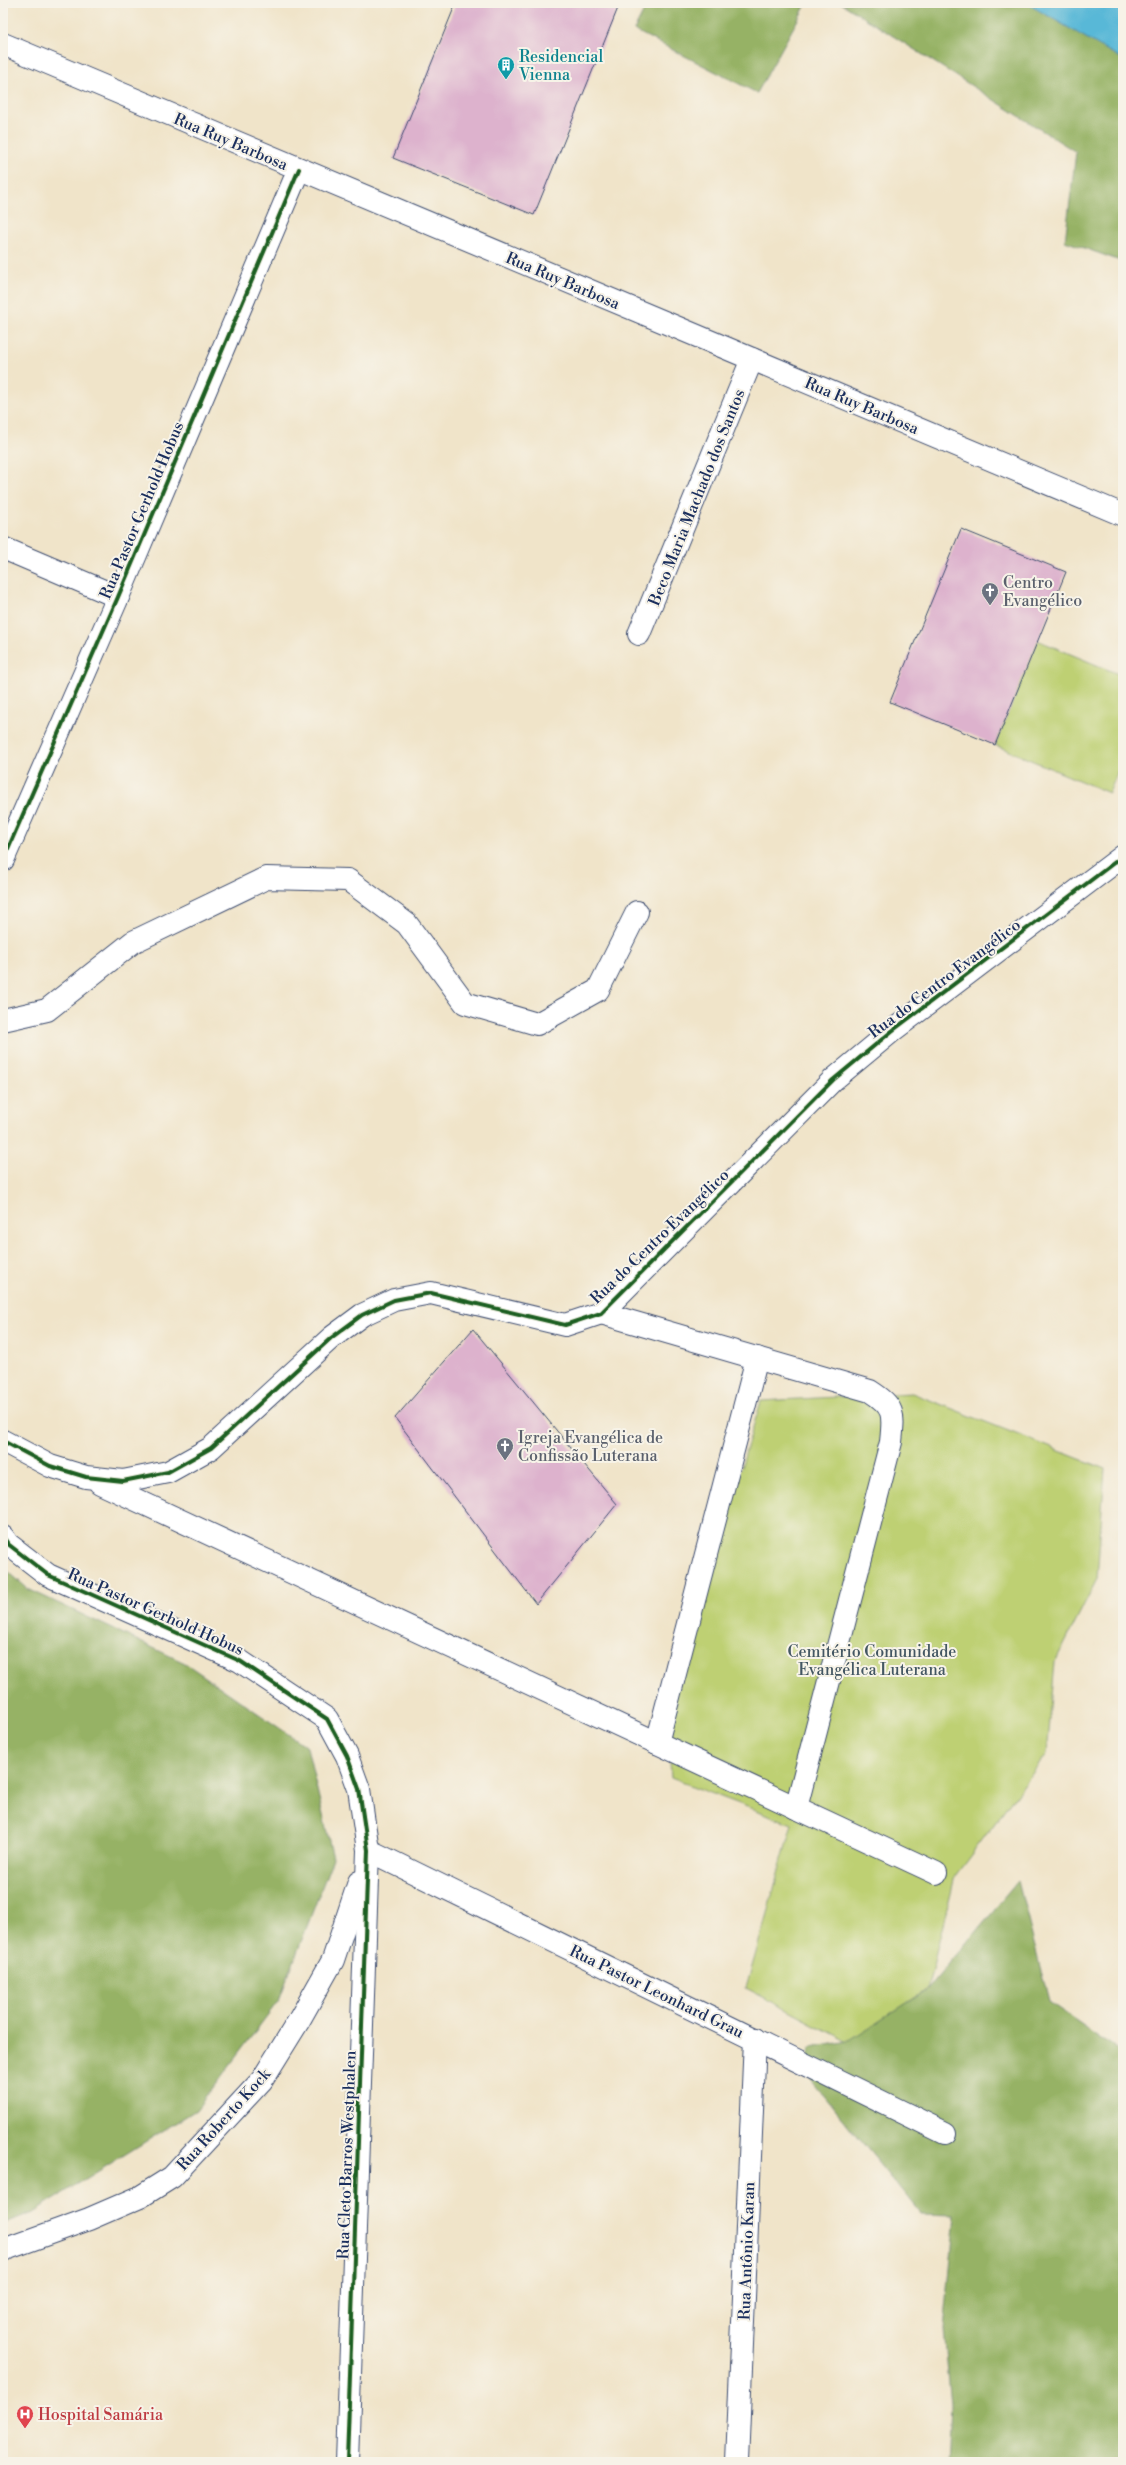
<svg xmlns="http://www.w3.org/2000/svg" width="1126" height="2465" viewBox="0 0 1126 2465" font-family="'Libre Bodoni',serif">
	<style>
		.green { fill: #bed073; stroke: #6c8068 }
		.forest { fill: #96b265; stroke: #587062 }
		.water { fill: #59b8d7; stroke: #3a749a }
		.building { fill: #ddb2cd }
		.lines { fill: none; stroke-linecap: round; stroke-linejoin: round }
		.minor-casing { stroke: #3b4a6e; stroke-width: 24 }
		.major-casing { stroke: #3b4a6e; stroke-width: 24 }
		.minor { stroke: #fff; stroke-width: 22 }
		.major { stroke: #fff; stroke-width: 22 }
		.cycleway-casing { stroke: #f7f3e8; stroke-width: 6 }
		.cycleway { stroke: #1b5e20; stroke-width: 4 }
		.labels { text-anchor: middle; stroke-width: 4; stroke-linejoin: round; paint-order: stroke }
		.culture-label { font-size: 16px; fill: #0d838f; stroke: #f7f3e8; text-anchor: start }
		.street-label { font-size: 16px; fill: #1b2f5e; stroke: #f7f3e8 }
		.worship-label { font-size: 16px; fill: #5b616d; stroke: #f7f3e8; text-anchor: start }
		.park-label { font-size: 16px; fill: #445763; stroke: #f7f3e8 }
		.health-label { font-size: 16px; fill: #be3a42; stroke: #f7f3e8; text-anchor: start }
	</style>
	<rect width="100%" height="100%" fill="#f7f3e8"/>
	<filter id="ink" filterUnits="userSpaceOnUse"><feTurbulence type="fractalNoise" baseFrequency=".025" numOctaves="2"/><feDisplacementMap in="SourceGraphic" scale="8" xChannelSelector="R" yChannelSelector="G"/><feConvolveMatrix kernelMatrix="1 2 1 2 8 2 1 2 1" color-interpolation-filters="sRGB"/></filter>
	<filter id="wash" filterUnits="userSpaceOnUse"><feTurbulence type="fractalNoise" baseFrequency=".012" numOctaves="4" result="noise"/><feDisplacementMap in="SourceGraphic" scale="16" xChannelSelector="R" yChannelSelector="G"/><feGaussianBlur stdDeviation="0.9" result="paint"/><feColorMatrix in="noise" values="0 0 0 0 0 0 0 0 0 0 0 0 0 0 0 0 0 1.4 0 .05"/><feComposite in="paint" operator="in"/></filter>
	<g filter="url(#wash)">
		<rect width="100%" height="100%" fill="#f0e4c9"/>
		<g class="green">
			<polygon points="1037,640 1123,676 1123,759 1109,793 995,745"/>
			<polygon points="912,1393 1105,1469 1097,1579 1055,1662 1047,1754 955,1876 927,1990 848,2042 746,1988 792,1824 671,1778 667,1712 761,1401"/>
		</g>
		<g class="forest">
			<polygon points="648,3 807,3 757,93 634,30"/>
			<polygon points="841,3 1058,3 1123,40 1123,262 1065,241 1076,152"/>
			<polygon points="3,1567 28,1589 185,1663 307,1747 333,1858 279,2000 196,2110 33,2212 3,2224"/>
			<polygon points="1018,1881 1049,2002 1123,2053 1123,2462 948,2462 951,2405 944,2330 955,2215 921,2214 802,2069 810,2048 848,2041 927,1990"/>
		</g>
		<polygon class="water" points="1026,3 1123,3 1123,59 1117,56"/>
		<g id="blocks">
			<g class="building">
				<polygon points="456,3 620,3 534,215 393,158"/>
				<polygon points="961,529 1066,572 995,745 890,702"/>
				<polygon points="473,1329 617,1504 536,1604 395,1418"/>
			</g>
		</g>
	</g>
	<g filter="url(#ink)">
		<use href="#blocks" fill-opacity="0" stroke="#3b4a6e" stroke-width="1"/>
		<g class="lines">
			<g class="minor-casing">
				<g id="minor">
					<polyline points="3,548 118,597"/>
					<polyline points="639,634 752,359"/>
					<polyline points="3,860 118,597 299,169"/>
					<polyline points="3,1020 47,1010 133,942 266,878 348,880 407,924 465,1003 537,1024 598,990 637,912"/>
					<path d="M601,1313L870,1391C895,1407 894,1414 891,1442L796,1808"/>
					<polyline points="3,1441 50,1466 86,1477 123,1481 168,1472 211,1448 331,1338 362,1315 394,1300 431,1293 565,1325 601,1313 833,1080 892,1031 1123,856"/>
					<polyline points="100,1483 936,1873"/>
					<polyline points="3,1537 8,1544 48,1575 240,1661 327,1719 347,1756 359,1789 368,1850 347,2462"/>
					<polyline points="657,1743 757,1358"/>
					<polyline points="368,1850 945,2133"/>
					<polyline points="3,2250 89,2219 140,2197 172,2177 262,2080 298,2022 333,1960 359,1882"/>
					<polyline points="737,2462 755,2039"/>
				</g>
			</g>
			<g class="major-casing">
				<polyline id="major" points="3,44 1123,515"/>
			</g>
			<use href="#minor" class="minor"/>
			<use href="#major" class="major"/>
			<g class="cycleway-casing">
				<g id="cycleway">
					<polyline points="3,860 118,597 299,169"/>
					<polyline points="3,1441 50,1466 86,1477 123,1481 168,1472 211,1448 331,1338 362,1315 394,1300 431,1293 565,1325 601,1313 833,1080 892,1031 1123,856"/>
					<polyline points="3,1537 8,1544 48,1575 240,1661 327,1719 347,1756 359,1789 368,1850 347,2462"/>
				</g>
			</g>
			<use href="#cycleway" class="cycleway"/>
		</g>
	</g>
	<defs>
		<g id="building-pin" transform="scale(0.9)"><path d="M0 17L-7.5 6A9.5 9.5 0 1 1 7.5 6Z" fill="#0f9aa8" stroke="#f7f3e8"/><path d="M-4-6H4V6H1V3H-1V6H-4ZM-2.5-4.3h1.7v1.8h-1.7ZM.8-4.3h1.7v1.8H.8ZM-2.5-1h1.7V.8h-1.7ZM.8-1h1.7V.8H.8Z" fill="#fff"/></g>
		<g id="church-pin" transform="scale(0.9)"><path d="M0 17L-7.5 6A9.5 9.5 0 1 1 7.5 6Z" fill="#6b7280" stroke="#f7f3e8"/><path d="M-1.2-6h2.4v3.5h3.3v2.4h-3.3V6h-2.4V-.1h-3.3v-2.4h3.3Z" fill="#fff"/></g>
		<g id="hospital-pin" transform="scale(0.9)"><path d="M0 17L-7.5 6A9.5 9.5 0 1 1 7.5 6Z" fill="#e0444e" stroke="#f7f3e8"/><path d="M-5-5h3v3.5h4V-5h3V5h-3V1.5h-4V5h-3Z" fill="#fff"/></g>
	</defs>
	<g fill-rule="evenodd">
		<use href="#building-pin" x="506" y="65"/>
		<use href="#church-pin" x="990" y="591"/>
		<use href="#church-pin" x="505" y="1446"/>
		<use href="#hospital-pin" x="25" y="2414"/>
	</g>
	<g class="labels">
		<g class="culture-label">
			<text x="519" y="62">Residencial<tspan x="519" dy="18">Vienna</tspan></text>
		</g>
		<g class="street-label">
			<text transform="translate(231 141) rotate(23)" y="6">Rua Ruy Barbosa</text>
			<text transform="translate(563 280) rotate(23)" y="6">Rua Ruy Barbosa</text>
			<text transform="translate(862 405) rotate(23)" y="6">Rua Ruy Barbosa</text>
			<text transform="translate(696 497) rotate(-68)" y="6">Beco Maria Machado dos Santos</text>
			<text transform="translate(141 510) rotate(-67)" y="6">Rua Pastor Gerhold Hobus</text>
			<text transform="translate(944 978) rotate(-37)" y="6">Rua do Centro Evangélico</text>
			<text transform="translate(659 1236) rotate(-44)" y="6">Rua do Centro Evangélico</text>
			<text transform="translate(156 1611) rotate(24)" y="6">Rua Pastor Gerhold Hobus</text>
			<text transform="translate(657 1991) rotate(26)" y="6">Rua Pastor Leonhard Grau</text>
			<text transform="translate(223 2119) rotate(-48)" y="6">Rua Roberto Kock</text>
			<text transform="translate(346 2155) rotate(-88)" y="6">Rua Cleto Barros Westphalen</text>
			<text transform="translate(746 2251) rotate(-88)" y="6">Rua Antônio Karan</text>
		</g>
		<g class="worship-label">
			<text x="1003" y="588">Centro<tspan x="1003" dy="18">Evangélico</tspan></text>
			<text x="518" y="1443">Igreja Evangélica de<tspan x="518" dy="18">Confissão Luterana</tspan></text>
		</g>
		<g class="park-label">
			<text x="872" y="1657">Cemitério Comunidade<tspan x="872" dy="18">Evangélica Luterana</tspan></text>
		</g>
		<g class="health-label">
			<text x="38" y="2420">Hospital Samária</text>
		</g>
	</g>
	<rect width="1126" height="2465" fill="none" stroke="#f7f3e8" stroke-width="16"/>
</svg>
